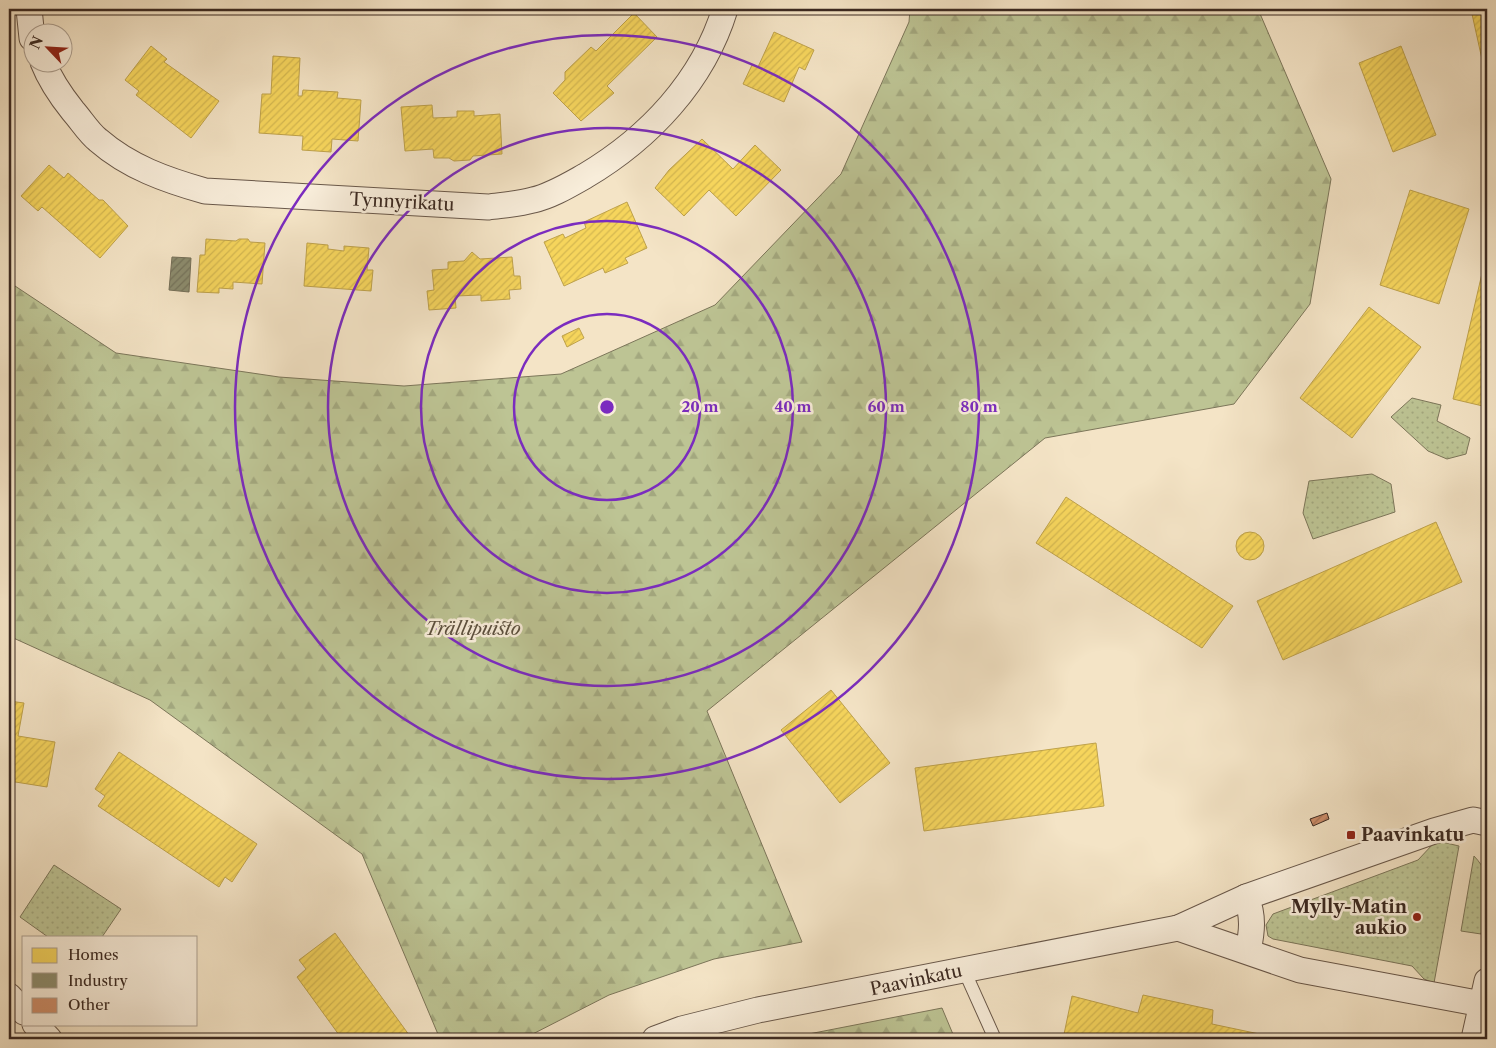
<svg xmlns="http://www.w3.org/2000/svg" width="1496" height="1048" viewBox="0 0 1496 1048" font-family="'Libre Caslon Text',serif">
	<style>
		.grass { fill: url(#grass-dots); stroke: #7c765a }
		.forest { fill: url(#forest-firs); stroke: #7c765a }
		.homes { fill: url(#homes-hatch); stroke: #bea14a }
		.industry { fill: url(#industry-hatch); stroke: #746e57 }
		.building { fill: url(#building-hatch); stroke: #3b2921 }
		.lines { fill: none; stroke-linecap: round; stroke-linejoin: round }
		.lane-casing { stroke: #69584a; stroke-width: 14 }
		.street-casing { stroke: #69584a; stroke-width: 27 }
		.lane { stroke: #f8edda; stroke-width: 12 }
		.street { stroke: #f8edda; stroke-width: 25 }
		.ring { fill: none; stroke: #7b2cbf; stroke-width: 2.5 }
		.poi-dot { fill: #8f2418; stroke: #f8edda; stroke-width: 2 }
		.labels { text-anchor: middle; stroke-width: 5; stroke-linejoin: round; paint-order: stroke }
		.street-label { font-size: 18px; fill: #3b2921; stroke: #f8edda }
		.park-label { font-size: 18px; font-style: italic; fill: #5c503e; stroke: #f8edda }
		.poi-label { font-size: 18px; font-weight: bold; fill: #3b2921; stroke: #f8edda; text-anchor: start }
		.centre { fill: #7b2cbf; stroke: #f8edda; stroke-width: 2.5 }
		.ring-label { font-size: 15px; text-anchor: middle; font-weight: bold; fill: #7b2cbf; stroke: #f8edda; stroke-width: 5; stroke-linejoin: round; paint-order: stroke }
	</style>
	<defs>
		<pattern id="grass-dots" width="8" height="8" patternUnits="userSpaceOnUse" patternTransform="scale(1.25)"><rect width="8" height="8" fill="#bdc494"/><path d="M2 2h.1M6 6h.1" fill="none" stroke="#a3a87f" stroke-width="1.8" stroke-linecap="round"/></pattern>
		<pattern id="forest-firs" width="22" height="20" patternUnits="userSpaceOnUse" patternTransform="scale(1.25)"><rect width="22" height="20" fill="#bdc494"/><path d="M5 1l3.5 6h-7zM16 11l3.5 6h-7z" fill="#a3a87f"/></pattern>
		<pattern id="homes-hatch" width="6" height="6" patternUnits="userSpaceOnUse" patternTransform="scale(1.25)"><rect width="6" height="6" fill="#f6d55c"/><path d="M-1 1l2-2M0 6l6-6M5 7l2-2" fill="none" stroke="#d4b750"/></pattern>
		<pattern id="industry-hatch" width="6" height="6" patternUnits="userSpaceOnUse" patternTransform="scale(1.25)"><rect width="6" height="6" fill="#8c8c6e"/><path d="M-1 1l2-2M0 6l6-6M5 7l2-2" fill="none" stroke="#74725a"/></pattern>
		<pattern id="building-hatch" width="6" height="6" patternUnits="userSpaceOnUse" patternTransform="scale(1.25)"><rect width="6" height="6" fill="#ce8e6a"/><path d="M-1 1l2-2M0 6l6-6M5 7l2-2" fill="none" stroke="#a87457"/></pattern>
	</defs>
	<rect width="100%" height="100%" fill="#f4e4c6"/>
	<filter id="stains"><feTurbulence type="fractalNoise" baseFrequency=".004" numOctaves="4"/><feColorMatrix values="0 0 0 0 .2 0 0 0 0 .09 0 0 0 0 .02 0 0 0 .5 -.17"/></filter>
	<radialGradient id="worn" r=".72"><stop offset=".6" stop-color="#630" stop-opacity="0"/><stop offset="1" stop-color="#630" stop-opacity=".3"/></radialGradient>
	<g class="grass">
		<polygon points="1412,398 1441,405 1437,421 1470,438 1466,454 1447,459 1428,451 1391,417"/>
		<polygon points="1372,474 1391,484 1395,512 1313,539 1303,513 1309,481"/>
		<polygon points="1442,842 1459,846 1434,983 1424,979 1412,966 1273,939 1268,936 1266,925 1273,914 1418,860 1433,844"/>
		<path d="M1474,856C1496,878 1487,907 1481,934L1461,931Z"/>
		<polygon points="54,865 121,909 102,937 48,937 20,917"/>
	</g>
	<g class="forest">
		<polygon points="910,9 1258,9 1331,179 1310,304 1234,404 1045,438 707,711 802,942 714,959 609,995 523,1039 440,1039 362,854 150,700 9,636 9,282 116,353 279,377 404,386 561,374 715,305 841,174 909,22"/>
		<polygon points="942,1008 955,1039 783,1039"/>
	</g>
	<g class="homes">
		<polygon points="1487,11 1487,82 1472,14"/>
		<polygon points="634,13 657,37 607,86 614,93 581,121 553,93 565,80 565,72 591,47 596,51"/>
		<polygon points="774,32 814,50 805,70 799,67 784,102 743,84 752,65 758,67"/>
		<polygon points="151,46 167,59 164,62 219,101 191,138 136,95 139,91 125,80"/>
		<polygon points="1401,46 1436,135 1393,152 1359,63"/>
		<polygon points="273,56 300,58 298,96 302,96 303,90 338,92 337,98 361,100 358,141 332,139 331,152 302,150 303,136 259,133 262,94 271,94"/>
		<polygon points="432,105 433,118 457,117 457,111 474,111 474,116 500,114 502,154 473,156 470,160 454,161 449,158 434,158 433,149 405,151 401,107"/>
		<polygon points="702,139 733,169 755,145 781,170 736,216 709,190 684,216 655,188 669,170"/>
		<polygon points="49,165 64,178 68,173 99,200 103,200 128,226 100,258 42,207 38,211 21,196"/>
		<polygon points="1410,190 1469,209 1439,304 1380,285"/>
		<polygon points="627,202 647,248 625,258 628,263 605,273 603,268 564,286 544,242 563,234 565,238 586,228 584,222"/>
		<polygon points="206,239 236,241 239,239 248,239 250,242 265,243 262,284 233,282 233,289 219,288 219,293 197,292 200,255 205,255"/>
		<polygon points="307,243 328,245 328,249 344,251 344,246 369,248 367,270 373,270 371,291 304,286"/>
		<polygon points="472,252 480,259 512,257 514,276 520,276 521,289 509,290 510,299 481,301 481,295 455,296 456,308 429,310 427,291 434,290 432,270 448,269 448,262 464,261"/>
		<polygon points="1483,269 1487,270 1487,407 1453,399"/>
		<polygon points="1369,307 1421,347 1352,438 1300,398"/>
		<polygon points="579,328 584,338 567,347 562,336"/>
		<polygon points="1066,497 1233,606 1202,648 1036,543"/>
		<polygon points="1436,522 1462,582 1283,660 1257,601"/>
		<circle cx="1250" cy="546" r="14"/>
		<polygon points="831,690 890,763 840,803 781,730"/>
		<polygon points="9,701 24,703 18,736 55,742 47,787 9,781"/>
		<polygon points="1096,743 1104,806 924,831 915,768"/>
		<polygon points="119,752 257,844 232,882 225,877 219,887 98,806 105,796 95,789"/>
		<polygon points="335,933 412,1039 342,1039 297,977 306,969 299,960"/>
		<polygon points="1143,995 1213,1010 1212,1024 1283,1039 1063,1039 1072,996 1138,1013"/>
	</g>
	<polygon class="industry" points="172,257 191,258 189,292 169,290"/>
	<polygon class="building" points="1327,813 1329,819 1313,826 1310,819"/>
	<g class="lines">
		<g class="lane-casing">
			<polyline id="lane" points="964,970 995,1039"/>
		</g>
		<g class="street-casing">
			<g id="street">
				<polyline points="29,9 32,38"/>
				<path d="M43,62C50,80 61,96 73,111C81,120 89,133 98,140C129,167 166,180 205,191L488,207C503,205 519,204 533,200C551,196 569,185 585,176C649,138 703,81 725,9"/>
				<path d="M1246,897C1254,916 1252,932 1248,951"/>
				<polyline points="1178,928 1300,970 1482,1004"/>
				<polyline points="9,996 24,1012"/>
				<polyline points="35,1024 49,1039"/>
				<polyline points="655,1039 682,1029 758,1010 1178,928 1246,897 1434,831 1473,820 1487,823"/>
				<polyline points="1474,1039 1487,981"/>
			</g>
		</g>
		<use href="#lane" class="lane"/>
		<use href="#street" class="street"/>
	</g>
	<g class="ring">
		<circle cx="607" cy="407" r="93"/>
		<circle cx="607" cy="407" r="186"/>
		<circle cx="607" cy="407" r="279"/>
		<circle cx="607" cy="407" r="372"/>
	</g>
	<g class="poi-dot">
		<rect x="1346" y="830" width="10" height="10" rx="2.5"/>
		<circle cx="1417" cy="917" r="5"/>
	</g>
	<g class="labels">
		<g class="street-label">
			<text transform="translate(402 202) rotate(3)" y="6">Tynnyrikatu</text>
			<text transform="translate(916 980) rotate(-12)" y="6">Paavinkatu</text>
		</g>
		<g class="park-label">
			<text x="473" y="635">Trällipuisto</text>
		</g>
		<g class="poi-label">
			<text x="1361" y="841">Paavinkatu</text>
			<text x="1407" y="913" text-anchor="end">Mylly-Matin<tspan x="1407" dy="21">aukio</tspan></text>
		</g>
	</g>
	<circle cx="607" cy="407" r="8" class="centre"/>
	<g class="ring-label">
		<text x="700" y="412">20 m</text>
		<text x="793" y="412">40 m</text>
		<text x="886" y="412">60 m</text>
		<text x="979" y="412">80 m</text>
	</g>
	<rect width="1496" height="1048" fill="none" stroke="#f4e4c6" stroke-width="30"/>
	<rect x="10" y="10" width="1476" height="1028" fill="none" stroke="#3b2921" stroke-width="2.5"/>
	<rect x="15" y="15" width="1466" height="1018" fill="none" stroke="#3b2921"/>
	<rect x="22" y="936" width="175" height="90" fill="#f8edda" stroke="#ac9f90"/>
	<rect x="32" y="948" width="25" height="15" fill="#f6d55c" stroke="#ac9f90"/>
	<text x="68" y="960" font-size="15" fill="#3b2921">Homes</text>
	<rect x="32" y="973" width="25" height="15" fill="#8c8c6e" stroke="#ac9f90"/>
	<text x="68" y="986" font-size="15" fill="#3b2921">Industry</text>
	<rect x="32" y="998" width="25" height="15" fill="#ce8e6a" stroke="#ac9f90"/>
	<text x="68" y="1010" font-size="15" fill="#3b2921">Other</text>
	<g transform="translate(48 48) rotate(295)"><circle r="24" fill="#f8edda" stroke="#ac9f90"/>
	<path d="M0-4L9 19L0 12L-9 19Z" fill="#8f2418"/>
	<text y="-8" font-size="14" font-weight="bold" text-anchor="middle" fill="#3b2921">N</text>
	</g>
	<rect width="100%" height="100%" filter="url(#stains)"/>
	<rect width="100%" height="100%" fill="url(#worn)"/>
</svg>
